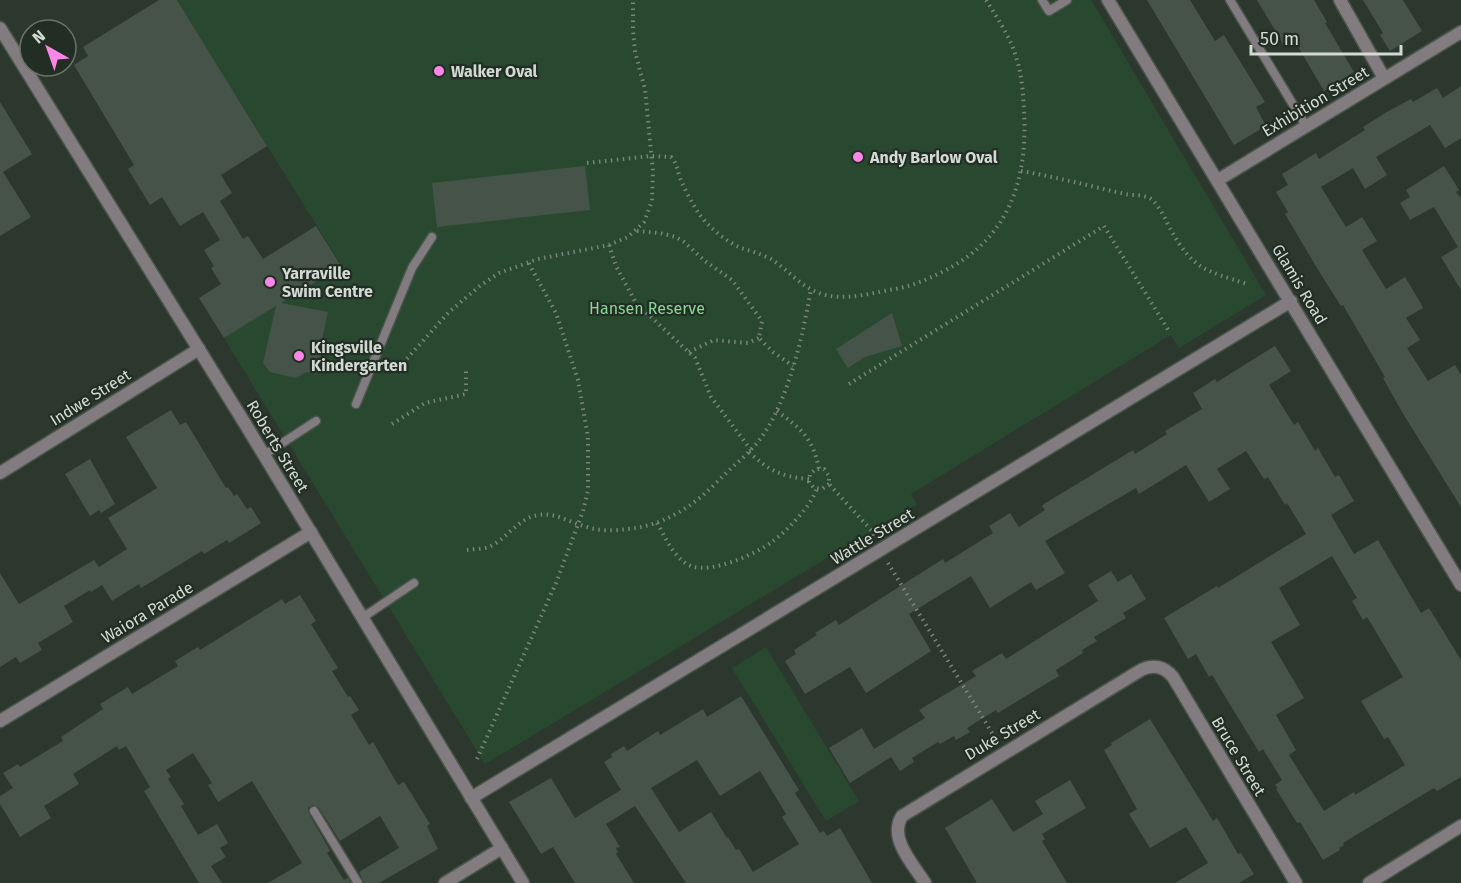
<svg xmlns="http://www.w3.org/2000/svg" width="1461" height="883" viewBox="0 0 1461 883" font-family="'Fira Sans',sans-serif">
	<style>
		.green { fill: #28492f }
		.building { fill: #465348; fill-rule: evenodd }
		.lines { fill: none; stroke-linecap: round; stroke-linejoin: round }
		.service-casing { stroke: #4a554c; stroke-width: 11 }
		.minor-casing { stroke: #4a554c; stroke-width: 15 }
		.tertiary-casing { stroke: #4a554c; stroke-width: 15 }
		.path { stroke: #7a847c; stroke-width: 4; stroke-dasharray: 1.5 4.5; stroke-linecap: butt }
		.service { stroke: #827c81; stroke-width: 8 }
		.minor { stroke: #827c81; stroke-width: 12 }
		.tertiary { stroke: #827c81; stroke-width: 12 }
		.poi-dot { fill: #fa87e7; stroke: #222e24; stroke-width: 2 }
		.labels { text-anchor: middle; stroke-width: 4.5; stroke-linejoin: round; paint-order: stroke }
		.poi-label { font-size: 16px; font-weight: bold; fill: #d3dad4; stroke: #222e24; text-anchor: start }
		.street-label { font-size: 16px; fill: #d3dad4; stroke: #222e24 }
		.park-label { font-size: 16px; fill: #87d898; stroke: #222e24 }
	</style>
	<rect width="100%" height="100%" fill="#2c382e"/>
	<g class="green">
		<polygon points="177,0 1091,0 1266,295 1179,348 1171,335 911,494 917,504 485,764 224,338 341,265"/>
		<polygon points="766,647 859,801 826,821 732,668"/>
	</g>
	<g class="building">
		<polygon points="159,0 177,0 267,146 221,175 232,193 220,201 243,239 248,236 263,259 316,226 341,266 281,303 328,312 320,349 323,349 317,374 306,372 296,378 270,372 263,363 276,306 224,338 199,298 221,284 211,268 214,266 204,250 220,240 203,212 180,226 162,197 150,205 128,169 134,165 74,65 88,56 83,47"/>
		<polygon points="1147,0 1190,0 1215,41 1224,35 1265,102 1256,107 1266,126 1234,145"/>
		<polygon points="1257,0 1314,0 1327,22 1325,23 1354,72 1324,91 1297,45 1293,42 1285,47"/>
		<polygon points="1363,0 1403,0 1422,31 1390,51 1380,35 1383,33"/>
		<polygon points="1461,86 1461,138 1445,148 1430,125 1376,157 1387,175 1365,189 1353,168 1321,187 1346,227 1362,217 1377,241 1362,250 1386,289 1405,277 1420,302 1423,308 1406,318 1420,340 1407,348 1428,381 1455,365 1461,375 1461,507 1402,412 1383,378 1385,377 1343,305 1341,306 1320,273 1285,214 1288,212 1276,192 1288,185 1282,174 1316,153 1319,159 1365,130 1363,127 1385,113 1411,99 1413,102 1437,88 1443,98"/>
		<polygon points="0,102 32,154 3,172 31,217 0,236"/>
		<polygon points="585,166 590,210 437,227 432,183"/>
		<polygon points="1444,166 1459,190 1456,192 1461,198 1461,290 1441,257 1458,247 1434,207 1410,220 1400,203 1410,197 1406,190"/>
		<polygon points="892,313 902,346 865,357 848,368 836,349"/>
		<path d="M1275,346L1291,371L1269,385L1294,425L1298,422L1315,451L1318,448L1335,477L1339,475L1354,501L1331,515L1354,554L1378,540L1421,613L1429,608L1461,660V777L1437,791L1434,788L1419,797L1343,843L1344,845L1339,848L1340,850L1323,860L1300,822L1297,823L1276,789L1278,788L1275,785L1282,780L1263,749L1259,752L1212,675L1209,677L1196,654L1188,659L1164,618L1217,586L1218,588L1306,534L1287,503L1285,505L1268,477L1264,479L1246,451L1217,469L1230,489L1209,502L1186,465L1139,494L1136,488L1045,541L1065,573L1036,590L1031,582L990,608L971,576L909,614L931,651L866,693L850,667L805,694L785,661L796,654L794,650L817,635L815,633L836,620L839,625L943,559L945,563L993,533L989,526L1010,513L1019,527L1045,510L1042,506L1044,504L1133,450L1135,454L1167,434L1165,431L1202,409L1193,393L1215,379L1217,382ZM1332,556L1357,598L1352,601L1363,620L1367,617L1403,677L1361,701L1384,739L1388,737L1405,765L1355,795L1354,792L1324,811L1289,755L1296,750L1276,715L1304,698L1271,642L1300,625L1279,588Z"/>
		<polygon points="171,410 180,425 186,422 226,488 228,487 234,496 237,494 247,509 251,507 261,523 229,543 227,540 204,554 202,551 141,588 139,584 112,601 102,585 91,592 90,590 64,606 73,622 38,643 42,650 20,663 16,657 0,667 0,573 19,604 94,560 99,567 127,549 108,518 157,488 126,437"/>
		<polygon points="90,459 115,504 101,513 99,510 90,516 65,474"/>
		<polygon points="1111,571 1118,582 1131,574 1146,599 1123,613 1126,618 1094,637 1097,641 1082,650 1083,653 1056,670 1059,676 998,713 996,710 967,728 970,732 956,740 954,736 940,744 938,742 912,758 914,762 900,771 891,757 850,783 829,748 862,728 874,749 925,718 919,710 976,676 972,671 1002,653 1006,659 1098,601 1088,585"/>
		<polygon points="300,595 316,621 311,624 338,668 332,671 348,697 350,696 359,710 351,715 369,745 373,742 398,785 404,782 430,824 427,826 438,849 379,883 364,883 359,872 399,848 382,819 380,816 340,841 319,808 313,805 308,808 309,814 328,847 330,851 327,853 344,880 348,878 351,883 268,883 302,863 252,781 218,802 208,785 212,783 193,753 166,770 171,777 168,779 184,804 181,806 198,835 217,824 228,843 220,848 226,857 211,866 222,883 199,883 144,791 150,787 126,746 119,750 117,746 73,774 79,784 44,806 51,818 20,837 0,804 0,796 13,788 3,773 18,764 20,767 63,741 61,737 103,709 100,704 128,687 132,694 178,666 175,661 198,647 200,650 282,599 285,604"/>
		<path d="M741,696L799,790L795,793L820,833L824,831L827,836L840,828L872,883H686L635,806L606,824L620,847L616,848L618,852L616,854L634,883H575L553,847L541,854L509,802L551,778L575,818L621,790L604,762L612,757L611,754L624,746L627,751L658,731L660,735L703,709L707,717ZM697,760L720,796L760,771L786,814L782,817L799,844L753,872L739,849L736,850L728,837L727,838L711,812L679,832L651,788Z"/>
		<polygon points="1150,719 1213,821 1217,818 1238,854 1241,853 1254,874 1239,883 1175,883 1208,863 1186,827 1150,848 1129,814 1137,809 1104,750 1112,745 1111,743"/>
		<polygon points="1070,780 1086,808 1042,834 1045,839 1042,841 1067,883 977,883 945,828 992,799 1013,832 1043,814 1035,801"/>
	</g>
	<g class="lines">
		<g class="service-casing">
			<g id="service">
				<polyline points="1042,0 1049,11 1067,0"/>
				<polyline points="1230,0 1306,126"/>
				<polyline points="356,404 412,268 432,237"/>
				<polyline points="264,455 316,421"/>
				<polyline points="362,618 414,583"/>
				<polyline points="314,811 358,883"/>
			</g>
		</g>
		<g class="minor-casing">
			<g id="minor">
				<polyline points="1108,0 1461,585"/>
				<polyline points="1340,0 1384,78"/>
				<polyline points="1218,180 1461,32"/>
				<polyline points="0,721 311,532"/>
				<polyline points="471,798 1291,301"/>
				<polyline points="445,883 502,848"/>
				<path d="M925,883C913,864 888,838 902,816L1141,670C1153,664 1164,666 1173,677L1296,883"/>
				<polyline points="1369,883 1461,826"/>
			</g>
		</g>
		<g class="tertiary-casing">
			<g id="tertiary">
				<polyline points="0,28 247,427 523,883"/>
				<polyline points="0,473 199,349"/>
			</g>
		</g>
		<g class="path">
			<path d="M587,163L651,156L671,157C677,163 677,170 680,178C685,190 692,203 699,214C710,228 725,241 741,248C751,251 761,254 771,259C787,269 800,286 819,293C843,302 871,293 895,289C912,286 926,280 942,272C1009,239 1028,181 1024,110C1023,93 1022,76 1017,60C1011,38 998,19 986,0"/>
			<path d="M1021,171C1056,177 1090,186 1125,194C1133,196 1144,194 1151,199C1160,206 1166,221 1171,230C1193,270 1207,271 1247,284"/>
			<polyline points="637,231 660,233 676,237 684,242 705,261 732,280 762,321 759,338 773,352 793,366"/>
			<polyline points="609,245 616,266 636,303 695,358 711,397 751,450"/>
			<polyline points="689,352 714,340 748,343 759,338"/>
			<polyline points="386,365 395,367 402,364 449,312 481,285 499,273 538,259 609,245 628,237 644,222 652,201 653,172 645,89 635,52 633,30 633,0"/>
			<polyline points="849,384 1104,226 1170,333"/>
			<path d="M777,411C801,429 813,438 819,469"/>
			<polyline points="392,424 425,403 466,394 466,369"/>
			<path d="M749,452C769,471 782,477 809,479"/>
			<polyline points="829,484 822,489 814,488 809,482 810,474 816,469 824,469 829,476 829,484 872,531 874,539"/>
			<path d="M657,523C666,538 674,559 691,566C711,574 757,554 773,541C787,531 812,505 817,488"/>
			<path d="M467,550C474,549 483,549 489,547C507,539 519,517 539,515C556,512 570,523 587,527C599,531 614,531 627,529C665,526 695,505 721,478C736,463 754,450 765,432C790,394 803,334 811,289"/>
			<polyline points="888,563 997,741"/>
			<polyline points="477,759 556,583 583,511 588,491 588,437 578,380 556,313 528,262"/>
		</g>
		<use href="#service" class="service"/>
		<use href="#minor" class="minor"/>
		<use href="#tertiary" class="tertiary"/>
	</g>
	<g class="poi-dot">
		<circle cx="439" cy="71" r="6"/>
		<circle cx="858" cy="157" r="6"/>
		<circle cx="270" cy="282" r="6"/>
		<circle cx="299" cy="356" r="6"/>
	</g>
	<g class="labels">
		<g class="poi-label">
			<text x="451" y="77">Walker Oval</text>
			<text x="870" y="163">Andy Barlow Oval</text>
			<text x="282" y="279">Yarraville<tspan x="282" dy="18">Swim Centre</tspan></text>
			<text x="311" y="353">Kingsville<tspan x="311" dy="18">Kindergarten</tspan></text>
		</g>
		<g class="street-label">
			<text transform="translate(1315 101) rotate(-31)" y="6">Exhibition Street</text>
			<text transform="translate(1300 284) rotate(59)" y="6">Glamis Road</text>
			<text transform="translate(90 397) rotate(-32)" y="6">Indwe Street</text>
			<text transform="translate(278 446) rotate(59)" y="6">Roberts Street</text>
			<text transform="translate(872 536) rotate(-31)" y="6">Wattle Street</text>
			<text transform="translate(147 612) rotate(-31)" y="6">Waiora Parade</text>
			<text transform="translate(1002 734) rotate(-31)" y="6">Duke Street</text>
			<text transform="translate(1239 756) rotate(59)" y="6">Bruce Street</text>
		</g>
		<g class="park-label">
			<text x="647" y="314">Hansen Reserve</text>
		</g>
	</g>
	<g transform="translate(48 48) rotate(320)"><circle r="28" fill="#222e24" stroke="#69736a" stroke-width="1.5"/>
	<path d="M0-4.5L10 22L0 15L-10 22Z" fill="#fa87e7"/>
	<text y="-9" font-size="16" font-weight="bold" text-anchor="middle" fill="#d3dad4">N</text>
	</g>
	<path d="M1251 45v9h150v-9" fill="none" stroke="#d3dad4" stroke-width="3"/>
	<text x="1260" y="45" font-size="18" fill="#d3dad4" stroke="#222e24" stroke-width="4.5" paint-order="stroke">50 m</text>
</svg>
